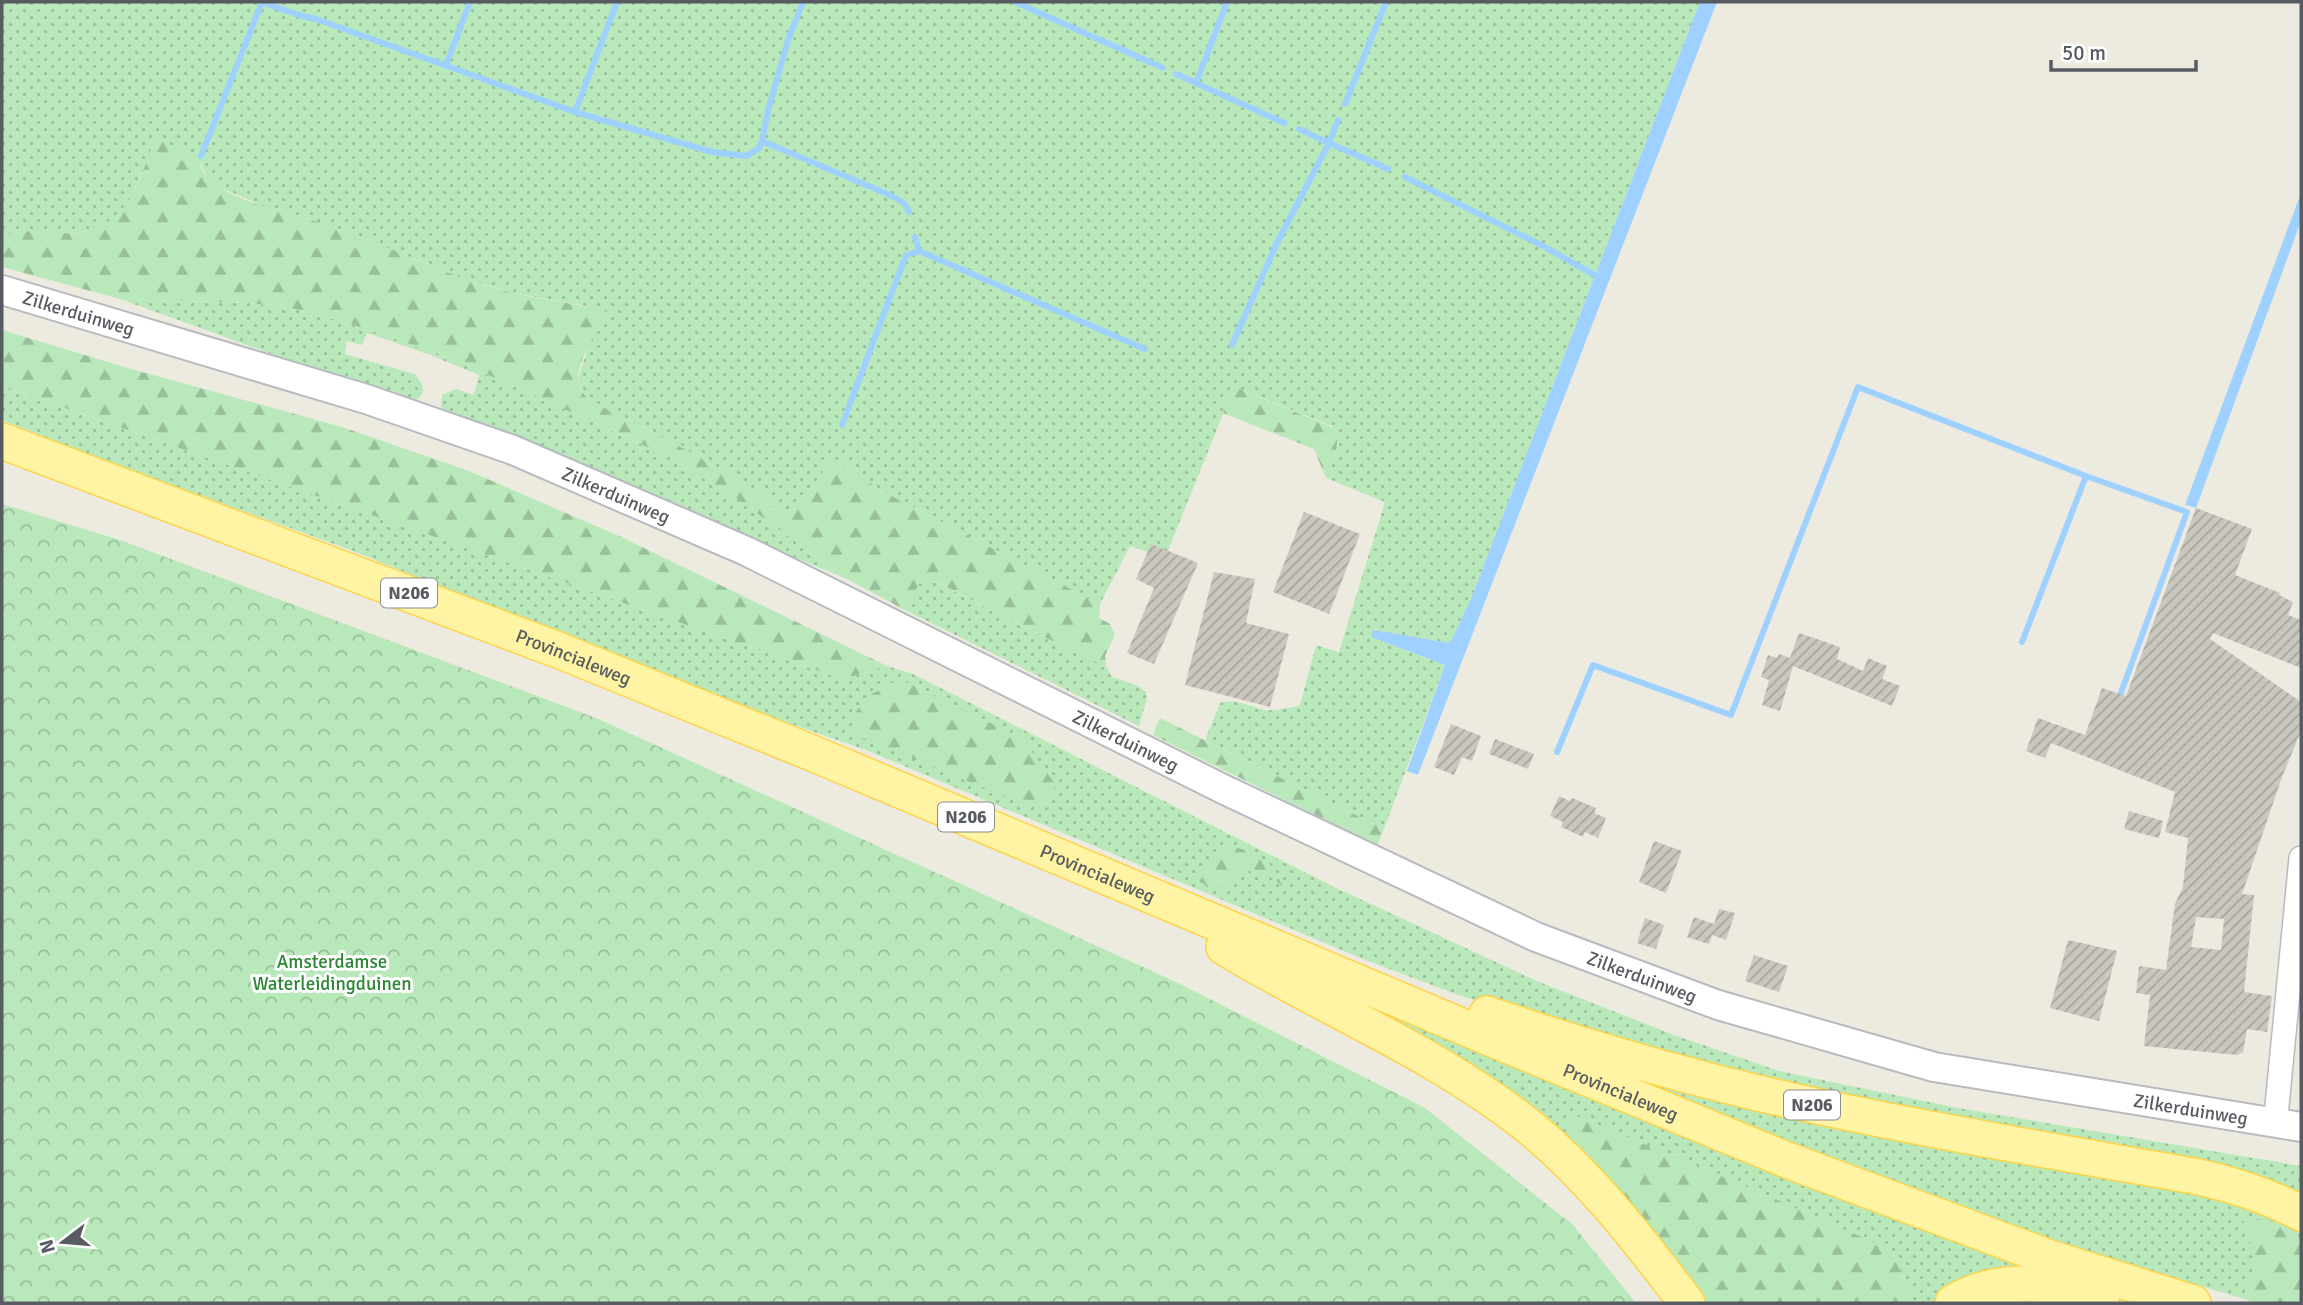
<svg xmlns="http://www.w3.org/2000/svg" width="2303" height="1305" viewBox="0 0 2303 1305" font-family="Signika,sans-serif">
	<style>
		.grass { fill: url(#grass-dots) }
		.forest { fill: url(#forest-firs) }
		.park { fill: url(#park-crowns) }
		.water { fill: #9ed1ff }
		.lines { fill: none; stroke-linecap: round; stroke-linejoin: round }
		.stream { stroke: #9ed1ff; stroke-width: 6 }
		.building { fill: url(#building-hatch); fill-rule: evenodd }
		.minor-casing { stroke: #b8bac0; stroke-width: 26 }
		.tertiary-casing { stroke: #b8bac0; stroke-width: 32 }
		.primary-casing { stroke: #ffd347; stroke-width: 38 }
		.minor { stroke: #fff; stroke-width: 23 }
		.tertiary { stroke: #fff; stroke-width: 28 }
		.primary { stroke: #fff4a3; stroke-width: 35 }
		.labels { text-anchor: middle; stroke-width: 6; stroke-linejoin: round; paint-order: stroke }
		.shield { fill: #fff; stroke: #8a8d91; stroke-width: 2 }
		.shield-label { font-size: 18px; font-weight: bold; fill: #585c62 }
		.street-label { font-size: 19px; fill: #585c62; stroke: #fff }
		.park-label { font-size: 19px; fill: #2c8734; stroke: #fff }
	</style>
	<defs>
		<pattern id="grass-dots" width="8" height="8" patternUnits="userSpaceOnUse" patternTransform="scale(1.75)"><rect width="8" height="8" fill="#b9e8bb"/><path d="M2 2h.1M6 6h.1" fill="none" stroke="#99bf9b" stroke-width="1.8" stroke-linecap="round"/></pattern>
		<pattern id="forest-firs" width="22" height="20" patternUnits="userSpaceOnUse" patternTransform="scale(1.75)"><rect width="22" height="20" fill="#b9e8bb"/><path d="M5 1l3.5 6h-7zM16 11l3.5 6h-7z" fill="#99bf9b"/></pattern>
		<pattern id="park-crowns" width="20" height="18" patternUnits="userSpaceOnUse" patternTransform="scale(1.75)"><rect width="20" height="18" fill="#b9e8bb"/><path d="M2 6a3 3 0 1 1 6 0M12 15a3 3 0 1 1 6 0" fill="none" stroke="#99bf9b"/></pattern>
		<pattern id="building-hatch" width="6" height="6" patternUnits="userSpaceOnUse" patternTransform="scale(1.75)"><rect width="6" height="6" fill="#cac7bf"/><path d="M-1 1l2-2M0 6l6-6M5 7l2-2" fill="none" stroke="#a7a59f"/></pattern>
	</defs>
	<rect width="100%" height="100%" fill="#edebdf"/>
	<g class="grass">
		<path d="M2,2H1700L1471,599L1450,643L1373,630L1371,637L1445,665L1384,829L1205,740L1220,703C1234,698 1251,707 1266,710C1278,711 1289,708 1300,705L1316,645L1339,652L1385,502L1326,478L1338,445L1332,426L1234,387L1165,558L1130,546L1100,604L882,491L833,458C823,470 804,507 790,512C777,517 769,499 760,493C706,459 650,430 593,403C567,381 583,372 588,346C591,334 587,318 586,306L513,293L462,278L343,230L265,207L215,185L207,178L200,161L142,172C135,188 128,208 114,219C88,240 34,233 2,235Z"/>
		<path d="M120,299L251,303L296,309L348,323L436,353L518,388L669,457L739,500L845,578L447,415L441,407L442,395L456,389L474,395L479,375L428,354L367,333L362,345L346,341L345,354L414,374C427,386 427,399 407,403Z"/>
		<path d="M2,386L836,677L854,676L887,666L913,674L1334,887L1539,982L1674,1035L1779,1071L1958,1108L2301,1166V1196C2272,1177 2240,1170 2206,1161L1857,1099L1576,1031L1461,996L1363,959L866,750L708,695L348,549L105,461L2,420Z"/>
		<polygon points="926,581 934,581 1074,652 1106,666 1112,677 1138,686 1146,692 1147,699 1139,726 905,610 919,584"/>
		<polygon points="1247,950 2093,1286 1940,1303 1914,1303 1893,1251 1564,1137"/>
		<polygon points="1514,1031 2301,1219 2301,1239 2277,1222 2256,1262 2244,1299 2019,1231 1918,1195"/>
	</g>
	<g class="forest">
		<path d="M155,139L201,156C198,167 205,177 214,183C251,209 301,215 343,230C400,251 454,279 513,293C544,300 576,303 607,312C598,329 573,367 579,385C581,393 587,397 593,403C650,430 706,459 760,493C769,499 777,517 790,512C803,507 824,470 833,457L882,491L1100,604L1099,618L1110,624L1115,634L1105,656L1106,666L1074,652L935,581L919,584L905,610L845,578L739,500L669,457L518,388L436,353L348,323L296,309L251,303L120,299L2,267V235C13,234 23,231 34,231C49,231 63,235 77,233C129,226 139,180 155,139Z"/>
		<polygon points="2,330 131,369 342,427 469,471 619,536 887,666 854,676 836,677 2,386"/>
		<path d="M1234,387L1332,427C1344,443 1332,461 1326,478L1314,449L1223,413Z"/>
		<polygon points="900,679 1023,739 1055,784 1050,808 1030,805 982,787 856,735 855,713 868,696"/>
		<polygon points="1160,718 1384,829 1378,844 1374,844 1153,735"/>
		<path d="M1232,845L1269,863L1283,886L1270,877L1245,870L1232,885L1211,888L1195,879C1205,861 1213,853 1232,845Z"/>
		<polygon points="1574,1115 1757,1191 1893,1251 1914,1303 1695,1303 1564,1137 1569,1121"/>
		<polygon points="2242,1217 2277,1222 2301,1239 2301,1303 2257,1303 2244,1299 2256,1262"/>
	</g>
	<polygon class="park" points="2,504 120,540 596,718 1176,982 1425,1108 1573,1225 1636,1303 2,1303"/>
	<g class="water">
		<polygon points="1700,2 1717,2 1418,775 1407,771 1445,665 1371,637 1373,630 1450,643 1471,599"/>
		<polygon points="2301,193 2301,221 2196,508 2185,505"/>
	</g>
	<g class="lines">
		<g class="stream">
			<polyline points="260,2 299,15 316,19 575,112 712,152 747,156 759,148 762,141 768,111 788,40 803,2"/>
			<polyline points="1015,2 1163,68"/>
			<polyline points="446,65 470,2"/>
			<polyline points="1176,74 1284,123"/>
			<polyline points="1196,83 1227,2"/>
			<polyline points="1345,104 1386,2"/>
			<polyline points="575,112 617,2"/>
			<polyline points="1338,120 1329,143 1388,169"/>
			<polyline points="762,141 892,196 905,204 909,212"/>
			<polyline points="201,156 262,2"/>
			<polyline points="1405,177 1541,245 1600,278"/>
			<polyline points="915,237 919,251"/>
			<polyline points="1232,345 1276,245 1329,143 1299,129"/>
			<polyline points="842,425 906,255 919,251 1145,349"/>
			<polyline points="2022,642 2086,476"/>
			<polyline points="1557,752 1593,665 1731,715 1858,387 2086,476 2187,512 2118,701"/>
		</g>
	</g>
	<g class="building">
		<path d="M2196,508L2252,529L2235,575L2280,593L2279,595L2293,602L2288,615L2301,620V668L2213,633L2210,639L2301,702V731L2282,777L2242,894L2254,895L2244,992L2272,996L2267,1032L2247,1029L2243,1052L2237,1055L2144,1046L2150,995L2136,993L2139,966L2166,970L2175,904L2183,887L2188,838L2165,832L2175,792L2051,743L2045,758L2026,751L2038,718L2085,735L2102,688L2126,696ZM2196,917L2224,919L2221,950L2191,947Z"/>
		<polygon points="1304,512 1360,534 1329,614 1273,592"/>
		<polygon points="1151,544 1198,563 1154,664 1127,653 1154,588 1136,579"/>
		<polygon points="1214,572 1255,579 1246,623 1289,634 1270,707 1185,685"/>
		<polygon points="1799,633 1840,647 1837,659 1863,671 1868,658 1887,666 1882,679 1900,686 1892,706 1793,666 1780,711 1762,705 1769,680 1761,677 1768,655 1777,658 1779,654 1790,658"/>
		<polygon points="1451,724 1481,736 1472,761 1462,757 1454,775 1434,767"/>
		<polygon points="1495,739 1534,754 1528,769 1489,754"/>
		<polygon points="1559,796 1570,801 1572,798 1596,808 1594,813 1606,818 1598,838 1585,832 1583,837 1561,827 1563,822 1550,816"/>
		<polygon points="2129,811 2163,821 2159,838 2124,829"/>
		<polygon points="1654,841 1682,851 1666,893 1639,882"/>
		<polygon points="1719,909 1735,913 1726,940 1712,935 1709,944 1687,937 1694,917 1714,924"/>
		<polygon points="1645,918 1664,925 1656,949 1637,943"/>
		<polygon points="2068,940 2117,951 2099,1021 2050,1008"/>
		<polygon points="1754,955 1788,966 1779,992 1745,981"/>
	</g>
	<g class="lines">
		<g class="minor-casing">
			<polyline id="minor" points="2271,1122 2276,1116 2301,858"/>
		</g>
		<g class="tertiary-casing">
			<g id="tertiary">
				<path id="s1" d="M2,290L366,399L513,450L746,551L1225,790L1536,937L1718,1005L1934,1067L2301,1127"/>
			</g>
		</g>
		<g class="primary-casing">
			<g id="primary">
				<path id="s2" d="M2,441L558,650L812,753L1490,1038L1787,1160L2050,1258L2193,1303"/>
				<path d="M1224,947C1324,1008 1435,1052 1527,1125C1589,1175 1639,1240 1687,1303"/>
				<path d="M1487,1014C1578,1045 1669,1072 1762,1094C1906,1127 2053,1151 2199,1177C2235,1185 2268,1196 2301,1213"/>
				<path d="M1953,1303C1996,1275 2055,1283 2102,1295"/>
			</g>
		</g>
		<use href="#minor" class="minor"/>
		<use href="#tertiary" class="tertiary"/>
		<use href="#primary" class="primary"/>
	</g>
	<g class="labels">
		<g class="shield">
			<rect x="381" y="578.5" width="56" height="29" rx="5"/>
			<rect x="938" y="802.5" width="56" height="29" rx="5"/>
			<rect x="1784" y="1090.5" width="56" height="29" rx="5"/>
		</g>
		<g class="shield-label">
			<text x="409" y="599">N206</text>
			<text x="966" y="823">N206</text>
			<text x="1812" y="1111">N206</text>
		</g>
		<g class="street-label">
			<text dy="7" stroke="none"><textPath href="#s1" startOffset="80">Zilkerduinweg</textPath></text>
			<text dy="7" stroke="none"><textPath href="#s1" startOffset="648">Zilkerduinweg</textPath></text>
			<text dy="7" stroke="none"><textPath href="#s2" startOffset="611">Provincialeweg</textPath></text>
			<text dy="7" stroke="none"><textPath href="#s1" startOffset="1214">Zilkerduinweg</textPath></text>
			<text dy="7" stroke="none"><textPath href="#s2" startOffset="1178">Provincialeweg</textPath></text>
			<text dy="7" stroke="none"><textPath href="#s1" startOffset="1782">Zilkerduinweg</textPath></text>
			<text dy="7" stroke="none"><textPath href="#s2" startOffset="1745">Provincialeweg</textPath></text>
			<text dy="7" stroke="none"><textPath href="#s1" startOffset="2348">Zilkerduinweg</textPath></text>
		</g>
		<g class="park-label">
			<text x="332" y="968">Amsterdamse<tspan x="332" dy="22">Waterleidingduinen</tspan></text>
		</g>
	</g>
	<rect width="2303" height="1305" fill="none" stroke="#585c62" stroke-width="7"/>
	<g transform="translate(63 1242) rotate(254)" stroke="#ffffff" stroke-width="5" paint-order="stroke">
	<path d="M0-5L12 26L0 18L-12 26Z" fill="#585c62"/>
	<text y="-10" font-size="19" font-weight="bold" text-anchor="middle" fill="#585c62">N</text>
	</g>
	<path d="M2051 60v10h145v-10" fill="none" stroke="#585c62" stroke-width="3.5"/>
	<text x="2062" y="60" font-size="21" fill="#585c62" stroke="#ffffff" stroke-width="5" paint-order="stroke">50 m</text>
</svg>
